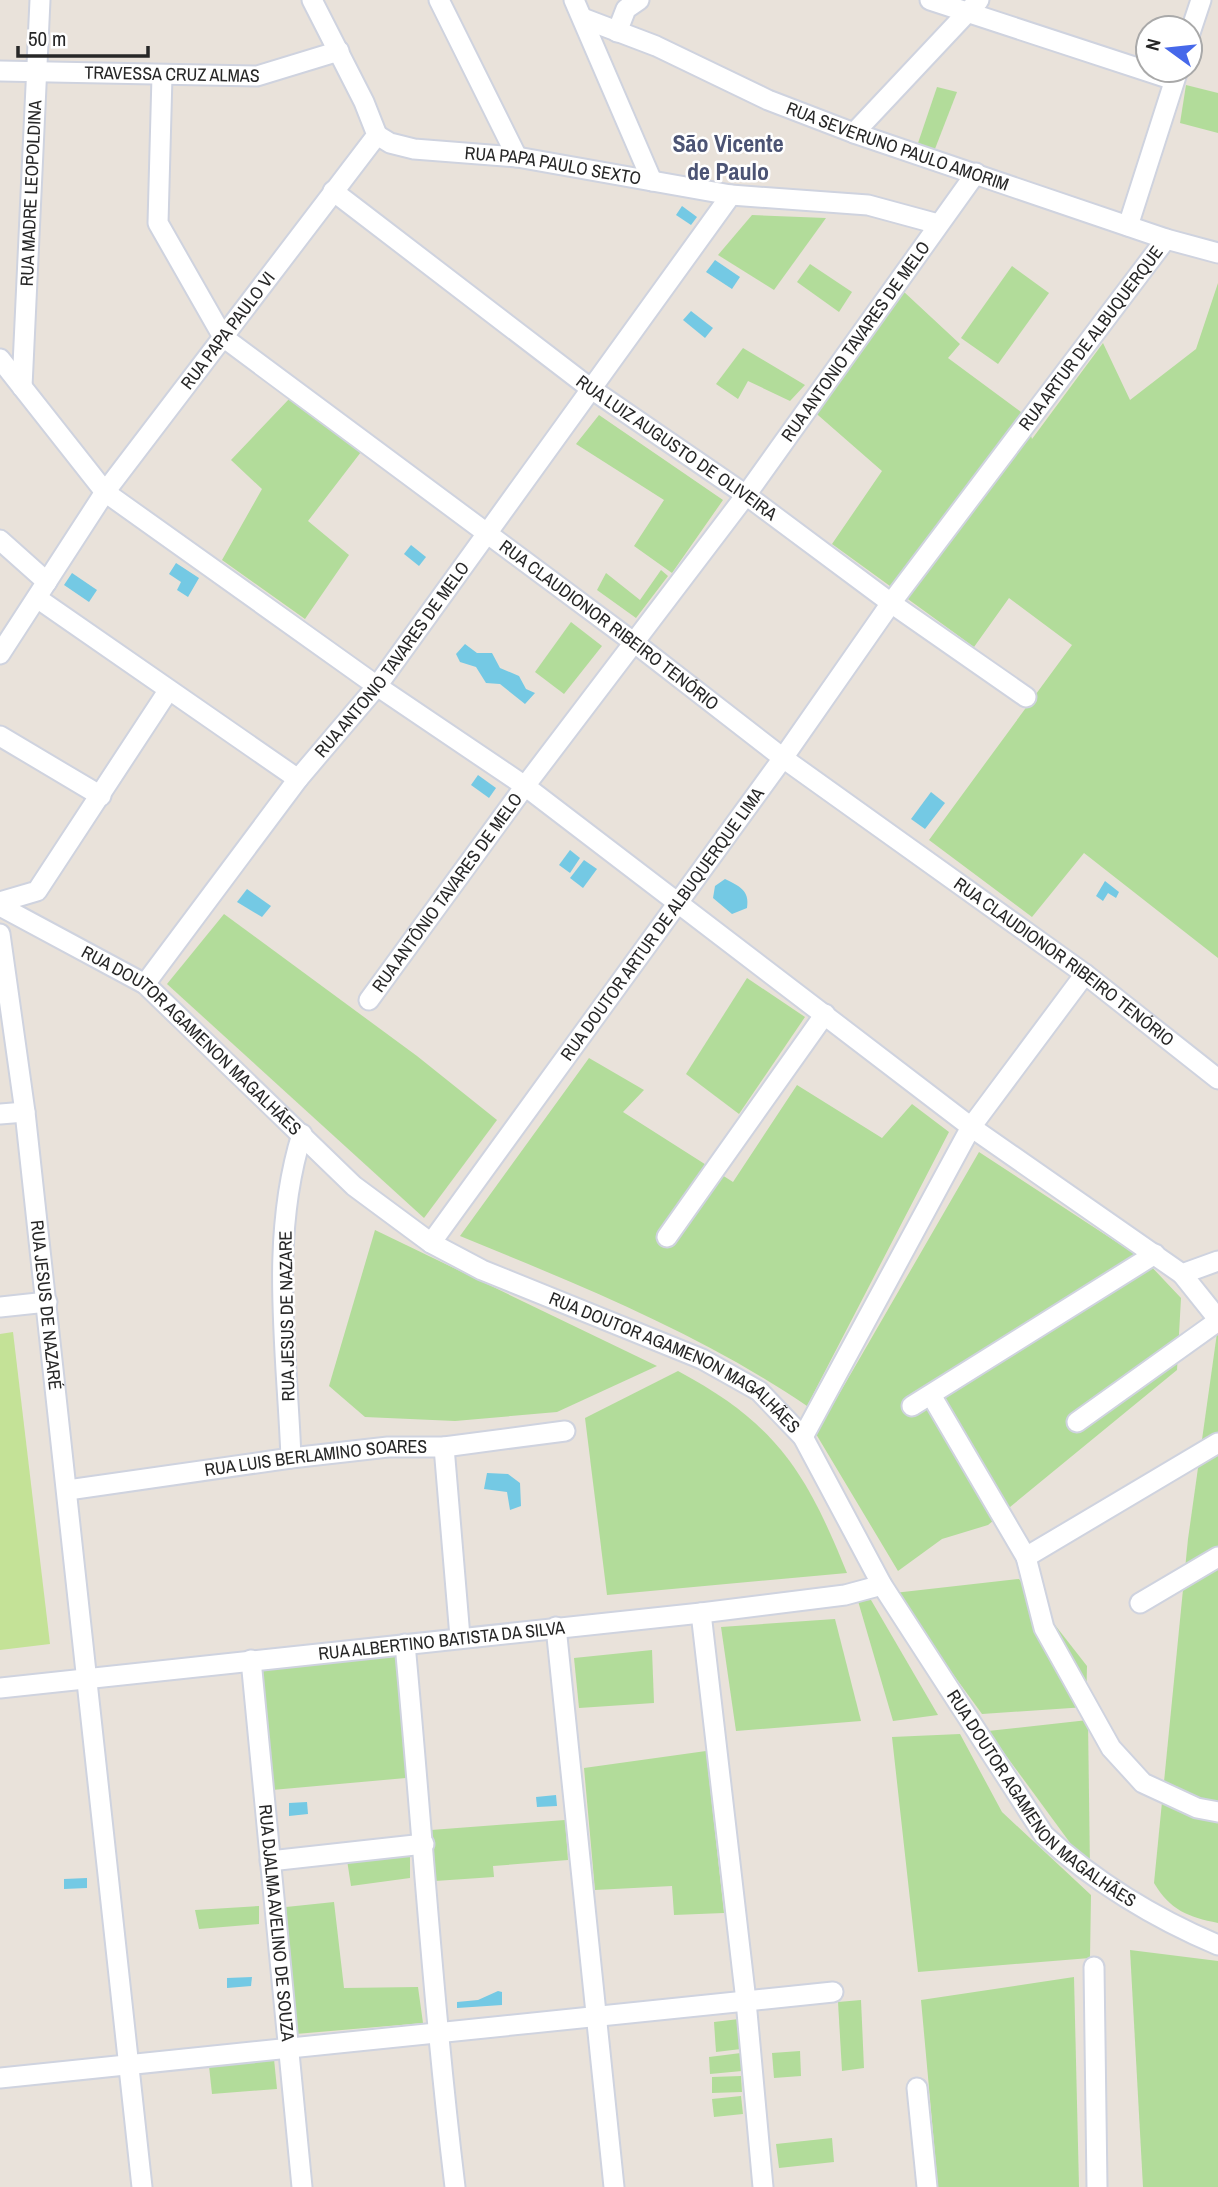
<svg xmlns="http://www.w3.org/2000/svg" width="1218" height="2187" viewBox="0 0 1218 2187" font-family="'Archivo Narrow',sans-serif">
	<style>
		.green { fill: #b2dc9a }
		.pitch { fill: #c4e297 }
		.water { fill: #74c9e4 }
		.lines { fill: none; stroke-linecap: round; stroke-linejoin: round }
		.street-casing { stroke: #cfd3df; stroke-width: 23 }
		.street { stroke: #fff; stroke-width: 19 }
		.labels { text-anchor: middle; stroke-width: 5; stroke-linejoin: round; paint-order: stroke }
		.street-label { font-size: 18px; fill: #272727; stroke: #fff }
		.district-label { font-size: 24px; font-weight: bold; fill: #4c5474; stroke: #fff }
	</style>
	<rect width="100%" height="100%" fill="#e9e2da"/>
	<g class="green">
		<polygon points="1186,85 1218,93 1218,133 1180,123"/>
		<polygon points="937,87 957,92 933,154 917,146"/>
		<polygon points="752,215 826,218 774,290 718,255"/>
		<polygon points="810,264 852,292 839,312 797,282"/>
		<polygon points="1012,266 1049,293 998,364 961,338"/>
		<polygon points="1218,283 1218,958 1084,853 1032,917 929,840 1072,645 1009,598 974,647 832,544 882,471 811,409 903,291 960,344 948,358 1025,415 1032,439 1103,343 1130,400 1196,349"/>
		<polygon points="743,348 805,385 790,401 748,381 738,399 716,384"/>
		<polygon points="290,398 361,452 308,521 349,555 305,619 222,560 262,489 231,460"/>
		<polygon points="599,415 723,500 672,573 634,546 664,500 576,444"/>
		<polygon points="661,570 668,576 636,618 597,590 606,573 640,600"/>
		<polygon points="571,622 602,646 564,694 535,672"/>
		<polygon points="224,914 417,1056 497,1120 424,1218 167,984"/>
		<polygon points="747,978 805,1017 739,1114 686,1074"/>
		<path d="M589,1058L644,1090L623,1112L733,1182L797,1085L882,1138L912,1104L949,1132L807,1406C700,1333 579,1285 460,1236Z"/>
		<polygon points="979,1152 1147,1262 1181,1298 1177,1370 988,1525 942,1539 898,1571 816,1434"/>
		<polygon points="375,1230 657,1366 557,1412 455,1421 365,1417 329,1386"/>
		<path d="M1218,1326V1923C1188,1917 1170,1910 1154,1883L1188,1539Z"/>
		<path d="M678,1371C777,1424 806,1472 847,1573L607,1595L585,1418Z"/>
		<polygon points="1019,1579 1087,1666 1086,1707 982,1714 894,1593"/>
		<polygon points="871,1600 938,1715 893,1721 858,1601"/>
		<polygon points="835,1619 861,1721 736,1731 721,1627"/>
		<polygon points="652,1650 654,1703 579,1708 574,1658"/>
		<polygon points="399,1653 406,1778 272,1790 260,1667"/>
		<polygon points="1088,1720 1090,1870 988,1731"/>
		<polygon points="960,1734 1002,1812 1091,1895 1090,1958 918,1972 892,1737"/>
		<polygon points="706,1751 724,1913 674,1915 672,1886 595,1890 584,1768"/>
		<polygon points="565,1820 568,1860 493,1866 494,1877 435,1881 431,1830"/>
		<polygon points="410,1853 410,1878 351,1886 347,1860"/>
		<polygon points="334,1902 344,1988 418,1987 423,2023 296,2034 286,1907"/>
		<polygon points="259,1906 259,1924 199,1929 195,1910"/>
		<polygon points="1130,1950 1218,1961 1218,2187 1143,2187"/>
		<polygon points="1074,1977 1079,2187 938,2187 921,2000"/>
		<polygon points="861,2000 864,2068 842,2071 838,2002"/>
		<polygon points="739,2019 741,2049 716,2052 714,2022"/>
		<polygon points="800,2051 801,2076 774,2078 772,2053"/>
		<polygon points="741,2053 742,2071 710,2074 709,2057"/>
		<polygon points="274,2059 277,2089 212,2094 209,2066"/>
		<polygon points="741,2076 742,2092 712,2093 712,2077"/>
		<polygon points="741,2096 743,2114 714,2117 712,2099"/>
		<polygon points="832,2138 834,2162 779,2168 776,2144"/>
	</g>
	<polygon class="pitch" points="13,1332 50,1644 0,1650 0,1334"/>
	<g class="water">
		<polygon points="682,206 697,217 691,225 676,215"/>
		<polygon points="715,260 740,277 732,289 706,272"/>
		<polygon points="691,311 713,328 705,338 683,320"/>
		<polygon points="411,545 426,557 419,566 404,554"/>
		<polygon points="176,563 199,578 188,597 177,590 181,582 169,574"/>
		<polygon points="72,573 97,590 89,602 64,585"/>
		<polygon points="465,644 477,653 492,653 500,668 519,676 526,689 535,693 525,704 500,684 486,683 476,667 460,662 456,654"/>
		<polygon points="478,775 496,788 489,798 471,785"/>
		<polygon points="931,792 945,803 925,829 911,819"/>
		<polygon points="570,850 580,858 570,873 559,865"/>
		<polygon points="584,860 597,869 583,888 570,878"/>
		<path d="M725,879C739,886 750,890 747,908L732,914L713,898L715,886Z"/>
		<polygon points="1105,881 1119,892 1116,898 1108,893 1103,901 1096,896"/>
		<polygon points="247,889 271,906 262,917 237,902"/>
		<polygon points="487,1473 508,1474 520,1483 521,1506 510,1510 507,1492 484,1489"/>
		<polygon points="556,1795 557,1806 537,1807 536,1797"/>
		<polygon points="307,1802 308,1814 289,1816 289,1803"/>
		<polygon points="87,1878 87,1888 64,1889 64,1879"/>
		<polygon points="252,1977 251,1986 227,1988 227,1978"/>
		<polygon points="498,1991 502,1992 502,2005 457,2008 457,2002 478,2000"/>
	</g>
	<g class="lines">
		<g class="street-casing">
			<g id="street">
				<polyline points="439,0 517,157"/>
				<polyline points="574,0 652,181"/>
				<polyline points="930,0 1174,80"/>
				<path id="s1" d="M585,19L656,46L768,100L854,133L1166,239L1218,253"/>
				<polyline points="617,32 626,9 639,0"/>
				<polyline points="1190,33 1201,0"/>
				<path id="s2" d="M0,71L257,76L339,51"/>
				<path id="s3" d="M162,76L158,223L223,337L636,644L783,758L1085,974L1218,1079"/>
				<polyline points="854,133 979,0"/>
				<path id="s4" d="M377,135L390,143L414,149L517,157L731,195L868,205L938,224"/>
				<path id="s5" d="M333,191L590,388L746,495L891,603L1026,697"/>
				<polyline points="1128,226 1178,70"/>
				<polyline points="0,359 105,492 377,686 525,786 971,1127 1182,1274 1218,1261"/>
				<path id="s6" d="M22,387L40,0"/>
				<polyline points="0,540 47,582"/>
				<polyline points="37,598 298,779"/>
				<path id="s7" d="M0,654L105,492L377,135L364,102L312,0"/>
				<polyline points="0,736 101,796"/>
				<polyline points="0,902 37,891 168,691"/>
				<path id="s8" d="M0,906L145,984L354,1186L431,1243L482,1270L702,1359L759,1391L803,1437L882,1585L1044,1835C1093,1881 1156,1919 1218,1945"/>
				<path id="s9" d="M0,934L25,1112L142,2187"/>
				<path id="s10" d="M145,984L298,779L377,686L731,195"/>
				<path id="s11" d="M369,1000L525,786L746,495L976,173"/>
				<polyline points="0,1114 25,1112"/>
				<polyline points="667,1237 825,1014"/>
				<path id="s12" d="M431,1243L783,758L891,603L1166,239"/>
				<polyline points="1182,1274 1218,1319"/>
				<polyline points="0,1307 47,1302"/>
				<polyline points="931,1395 1026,1557 1218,1443"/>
				<polyline points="912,1406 1155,1254"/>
				<polyline points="1077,1422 1218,1321"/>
				<polyline points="803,1437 971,1127 1085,974"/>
				<polyline points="444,1447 460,1637"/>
				<path d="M291,1458C287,1351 269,1239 302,1134"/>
				<path id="s13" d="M68,1490L291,1458L388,1447H444L565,1431"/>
				<polyline points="1026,1557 1044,1628 1111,1748 1143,1783 1197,1808 1218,1812"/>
				<polyline points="1140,1603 1218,1557"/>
				<polyline points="701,1613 746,2001 763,2187"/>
				<polyline points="556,1627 614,2187"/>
				<path d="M405,1644C422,1825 433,2006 455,2187"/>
				<path id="s14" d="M251,1660L302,2187"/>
				<path id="s15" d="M0,1688L701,1613L845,1595L882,1585"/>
				<polyline points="270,1861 424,1844"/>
				<polyline points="1094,1967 1097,2187"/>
				<polyline points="0,2078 833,1992"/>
				<polyline points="917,2088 927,2187"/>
			</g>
		</g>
		<use href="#street" class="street"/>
	</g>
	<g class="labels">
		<g class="street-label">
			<text dy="6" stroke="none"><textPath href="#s2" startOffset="172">TRAVESSA CRUZ ALMAS</textPath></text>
			<text dy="6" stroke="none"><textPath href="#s1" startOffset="338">RUA SEVERUNO PAULO AMORIM</textPath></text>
			<text dy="6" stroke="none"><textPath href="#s4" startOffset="180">RUA PAPA PAULO SEXTO</textPath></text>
			<text dy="6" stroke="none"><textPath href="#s6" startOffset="194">RUA MADRE LEOPOLDINA</textPath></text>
			<text dy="6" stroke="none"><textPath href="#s7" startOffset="396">RUA PAPA PAULO VI</textPath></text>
			<text dy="6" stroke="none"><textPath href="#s12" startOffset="1120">RUA ARTUR DE ALBUQUERQUE</textPath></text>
			<text dy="6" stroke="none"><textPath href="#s11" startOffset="819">RUA ANTONIO TAVARES DE MELO</textPath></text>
			<text dy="6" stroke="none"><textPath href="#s5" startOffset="429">RUA LUIZ AUGUSTO DE OLIVEIRA</textPath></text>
			<text dy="6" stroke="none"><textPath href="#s3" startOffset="760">RUA CLAUDIONOR RIBEIRO TENÓRIO</textPath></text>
			<text dy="6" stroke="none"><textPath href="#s10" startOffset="408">RUA ANTONIO TAVARES DE MELO</textPath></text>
			<text dy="6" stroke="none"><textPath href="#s11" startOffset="133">RUA ANTÔNIO TAVARES DE MELO</textPath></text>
			<text dy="6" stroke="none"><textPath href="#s12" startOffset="394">RUA DOUTOR ARTUR DE ALBUQUERQUE LIMA</textPath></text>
			<text dy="6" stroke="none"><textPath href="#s3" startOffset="1326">RUA CLAUDIONOR RIBEIRO TENÓRIO</textPath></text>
			<text dy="6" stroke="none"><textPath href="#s8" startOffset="236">RUA DOUTOR AGAMENON MAGALHÃES</textPath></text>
			<text dy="6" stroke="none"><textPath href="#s9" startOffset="374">RUA JESUS DE NAZARÉ</textPath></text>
			<text transform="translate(287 1316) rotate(-91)" y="6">RUA JESUS DE NAZARE</text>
			<text dy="6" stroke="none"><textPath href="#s8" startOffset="824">RUA DOUTOR AGAMENON MAGALHÃES</textPath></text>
			<text dy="6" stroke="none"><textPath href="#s13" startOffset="250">RUA LUIS BERLAMINO SOARES</textPath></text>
			<text dy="6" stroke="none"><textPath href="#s15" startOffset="444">RUA ALBERTINO BATISTA DA SILVA</textPath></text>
			<text dy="6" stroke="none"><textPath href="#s8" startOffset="1412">RUA DOUTOR AGAMENON MAGALHÃES</textPath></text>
			<text dy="6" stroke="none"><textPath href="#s14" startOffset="264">RUA DJALMA AVELINO DE SOUZA</textPath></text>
		</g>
		<g class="district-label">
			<text x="728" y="152">São Vicente<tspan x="728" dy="28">de Paulo</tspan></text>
		</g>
	</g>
	<g transform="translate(1169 49) rotate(285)"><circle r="33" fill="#ffffff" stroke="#a9a9a9" stroke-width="2"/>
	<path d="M0-5L12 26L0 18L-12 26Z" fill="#4668ea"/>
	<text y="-10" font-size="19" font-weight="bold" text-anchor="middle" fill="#272727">N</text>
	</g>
	<path d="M18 46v10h130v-10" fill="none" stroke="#272727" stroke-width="3.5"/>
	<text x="28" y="46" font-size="21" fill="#272727" stroke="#ffffff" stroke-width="5" paint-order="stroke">50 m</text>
</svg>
